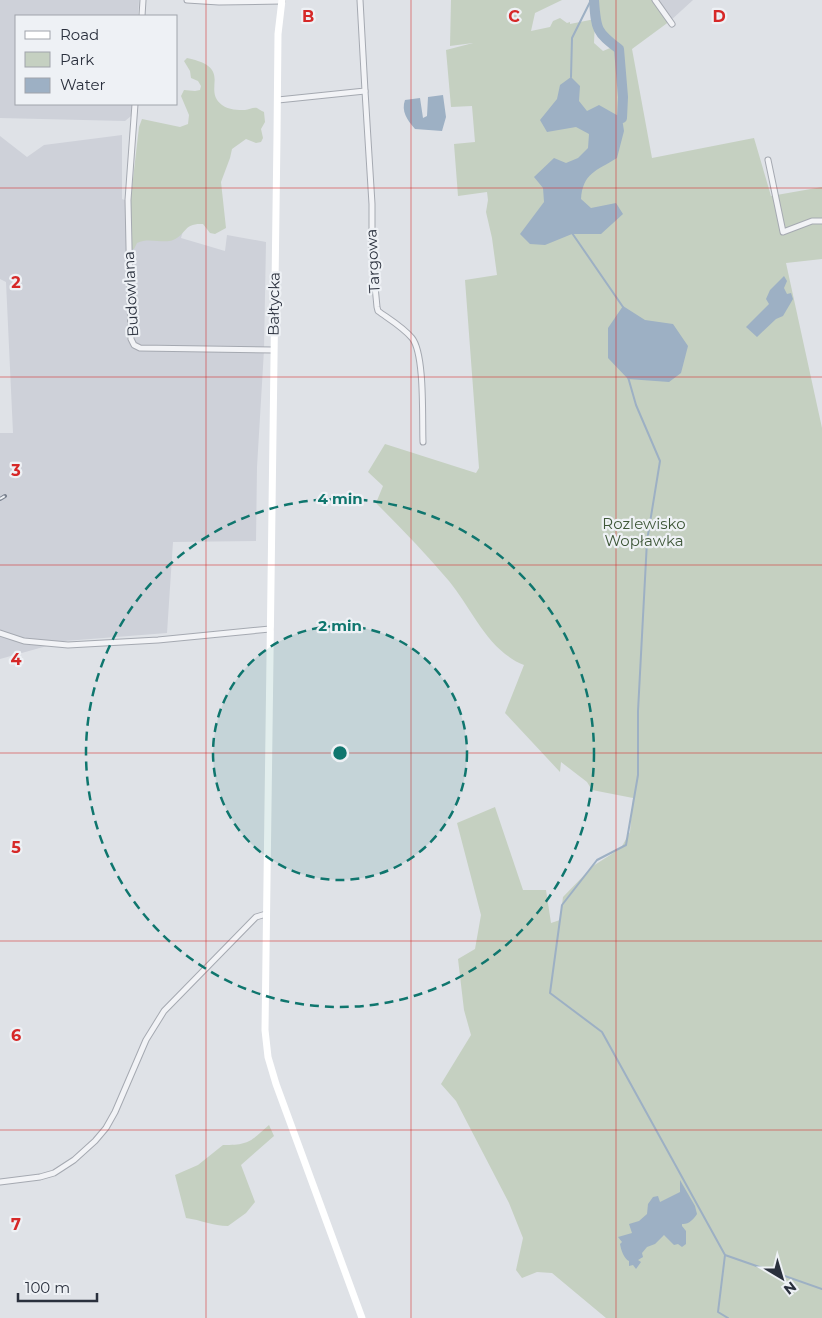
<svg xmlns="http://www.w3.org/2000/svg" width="822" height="1318" viewBox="0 0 822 1318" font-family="Montserrat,sans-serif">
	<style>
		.built { fill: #ced1d9 }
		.green { fill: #c5d0c1; fill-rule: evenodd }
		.water { fill: #9db0c4 }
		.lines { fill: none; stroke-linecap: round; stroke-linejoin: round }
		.stream { stroke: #9db0c4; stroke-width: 2 }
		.river { stroke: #9db0c4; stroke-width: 10 }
		.street-casing { stroke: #a5a9b1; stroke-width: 7 }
		.street { stroke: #f2f3f6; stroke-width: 5 }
		.secondary { stroke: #fff; stroke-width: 7 }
		.rail-casing { stroke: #7a828f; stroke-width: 4 }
		.rail { stroke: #eef1f5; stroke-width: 2; stroke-dasharray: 5.5; stroke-linecap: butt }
		.grid { fill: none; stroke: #d62828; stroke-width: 1; stroke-opacity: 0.55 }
		.ring { fill: none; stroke: #0f766e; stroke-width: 2.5; stroke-dasharray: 9 6 }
		.labels { text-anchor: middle; stroke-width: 4.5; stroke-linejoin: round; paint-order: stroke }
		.street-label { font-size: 15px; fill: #2a303d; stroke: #eef1f5 }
		.park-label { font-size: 15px; fill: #3e5738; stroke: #eef1f5 }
		.grid-label { font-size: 16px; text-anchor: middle; font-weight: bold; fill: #d62828; stroke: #eef1f5; stroke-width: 4.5; stroke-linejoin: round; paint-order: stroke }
		.centre { fill: #0f766e; stroke: #eef1f5; stroke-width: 2.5 }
		.ring-label { font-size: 15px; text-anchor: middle; font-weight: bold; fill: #0f766e; stroke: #eef1f5; stroke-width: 4.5; stroke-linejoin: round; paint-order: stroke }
	</style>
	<rect width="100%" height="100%" fill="#dfe2e7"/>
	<g class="built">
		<polygon points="0,0 139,0 138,16 16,16 16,104 132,104 131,116 125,121 0,118"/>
		<polygon points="656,0 693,0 670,21"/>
		<polygon points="122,135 122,199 185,224 181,238 225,251 227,235 266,242 264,350 257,467 256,541 173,542 167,633 65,641 0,659 0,433 13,433 6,282 0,279 0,136 27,157 44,145"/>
	</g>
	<g class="green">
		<path d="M451,0H562L535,13L531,31L550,27L553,21L560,18L567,23L570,22V24L595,19L594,0H656L670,21L632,49L652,158L754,138L771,196L822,187V259L786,263L822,428V1318H606L552,1273L537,1272L522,1278L516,1270L523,1238L509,1203L456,1101L441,1084L471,1035L464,1010L458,959L475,949L481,915L457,823L495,807L523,890H546L551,923L560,920L563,897L593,866L621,848L630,832L633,798L592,790L587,782L561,762L560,772L505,713L524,665C488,651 472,609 449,581C426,554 401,528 376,503L383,486L368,472L385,444L476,473L479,468L465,280L497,275L492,238L486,212L488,200L487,192L458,196L454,144L475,142L472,106L451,107L446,50L473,43L450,46ZM595,20L600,35L615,46L603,51L594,43Z"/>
		<path d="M187,58C235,68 201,89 222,105C229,110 238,110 245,110C249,110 253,107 257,108C259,109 261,111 264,112L265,122L261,129L263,138L261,142L256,143L246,139L232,149L230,158L221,182L226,228L215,234L210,233L203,224C183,223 187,234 173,240C163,244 149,237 137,243L134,249H130V205L139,127L142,119L180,127L188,124L189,115L181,96L184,90L195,91L200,90L201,86L198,81L191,78L190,71L184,61Z"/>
		<path d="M269,1125L274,1136L241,1165L255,1202L246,1213L228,1226C213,1226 201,1220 186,1218L175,1175L198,1165L223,1145C249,1145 250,1142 269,1125Z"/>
	</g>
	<g class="water">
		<path d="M571,77L580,86L579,101L587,111L599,105L622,118L624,131L617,158C596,171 583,173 581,199L591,208L616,203L623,214L601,234H572L545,245L530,244L520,234L544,202L543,188L534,177L554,158L566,163L578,158L588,148L589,134L576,127L547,132L540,120L557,99L560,85Z"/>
		<path d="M443,95L446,117L442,131L415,129C407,120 401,111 405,100L420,98L423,118L427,116L428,97Z"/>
		<polygon points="784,276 787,281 784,288 787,294 791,293 793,299 783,316 776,319 757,337 746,327 769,304 766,299 770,290"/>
		<polygon points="623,306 645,320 673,324 688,346 681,373 669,382 628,379 608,358 608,328"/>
		<path d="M680,1180L695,1206L697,1214C694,1219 688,1225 682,1224V1226L686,1231V1244L682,1247L678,1244L674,1245L664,1235L655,1244L647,1247L642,1253L643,1257L638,1260L641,1262L636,1269L633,1265L629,1266V1261C624,1259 621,1250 620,1244L622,1242L618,1237L632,1233L629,1224L639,1221L647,1214L648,1204L653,1197L658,1196L660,1202L680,1192Z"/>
	</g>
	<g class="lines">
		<g class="stream">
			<polyline points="571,77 572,38 591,0"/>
			<polyline points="572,233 623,307"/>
			<polyline points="628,377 636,405 660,461 647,541 638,711 638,775 626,845 597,860 562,905 550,993 602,1032 725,1255 822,1289"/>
			<polyline points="725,1255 718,1312 728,1318"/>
		</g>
		<path class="river" d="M594,0C596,29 596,32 619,49L623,97L622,118"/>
		<g class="street-casing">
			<g id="street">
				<polyline points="187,0 219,2 282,1"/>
				<polyline points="655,0 672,24"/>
				<polyline points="142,16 143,0"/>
				<path d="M365,91L372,204V255L377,307L378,311C389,319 403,327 412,338C425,354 422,419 423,442"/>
				<polyline points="278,100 365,91 360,0"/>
				<polyline points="135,104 128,200 131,339 134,345 140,348 273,350"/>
				<polyline points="768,160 783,232 812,221 822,221"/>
				<polyline points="0,633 24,641 68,645 158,640 270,629"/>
				<polyline points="0,1182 40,1177 54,1173 74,1160 95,1141 106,1128 115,1112 146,1040 164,1011 256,917 266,914"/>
			</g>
		</g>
		<use href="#street" class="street"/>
		<polyline class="secondary" points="282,0 278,34 277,136 265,1030 268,1057 276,1084 362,1318"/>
		<g class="rail-casing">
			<polyline id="rail" points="0,499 5,496"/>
		</g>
		<use href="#rail" class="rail"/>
	</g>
	<path class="grid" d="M206,0V1318M411,0V1318M616,0V1318M0,188H822M0,377H822M0,565H822M0,753H822M0,941H822M0,1130H822"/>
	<circle cx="340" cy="753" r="127" fill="#0f766e" fill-opacity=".12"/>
	<g class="ring">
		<circle cx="340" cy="753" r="127"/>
		<circle cx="340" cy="753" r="254"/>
	</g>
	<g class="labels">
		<g class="street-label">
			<text transform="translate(373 261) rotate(-93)" y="5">Targowa</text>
			<text transform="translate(131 294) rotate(-93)" y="5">Budowlana</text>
			<text transform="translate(274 304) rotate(-89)" y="5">Bałtycka</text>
		</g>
		<g class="park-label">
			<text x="644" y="529">Rozlewisko<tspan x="644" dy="17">Wopławka</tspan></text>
		</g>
	</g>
	<g class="grid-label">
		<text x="308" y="22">B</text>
		<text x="514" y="22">C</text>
		<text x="719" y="22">D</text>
		<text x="16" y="288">2</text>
		<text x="16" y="476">3</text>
		<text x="16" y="665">4</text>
		<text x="16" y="853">5</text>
		<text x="16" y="1041">6</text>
		<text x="16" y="1230">7</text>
	</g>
	<circle cx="340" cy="753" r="8" class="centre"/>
	<g class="ring-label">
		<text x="340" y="504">4 min</text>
		<text x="340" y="631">2 min</text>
	</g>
	<rect x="15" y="15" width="162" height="90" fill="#eef1f5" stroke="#a0a4ab"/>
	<rect x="25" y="31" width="25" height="8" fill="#ffffff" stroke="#a0a4ab"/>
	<text x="60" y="40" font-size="15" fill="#2a303d">Road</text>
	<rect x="25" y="52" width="25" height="15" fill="#c5d0c1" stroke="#a0a4ab"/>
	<text x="60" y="65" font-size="15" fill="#2a303d">Park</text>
	<rect x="25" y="78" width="25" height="15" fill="#9db0c4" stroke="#a0a4ab"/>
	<text x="60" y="90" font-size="15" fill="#2a303d">Water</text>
	<g transform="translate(782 1278) rotate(142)" stroke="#eef1f5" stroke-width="4" paint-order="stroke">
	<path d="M0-4L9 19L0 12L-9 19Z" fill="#2a303d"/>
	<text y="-8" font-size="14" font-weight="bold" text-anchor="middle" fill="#2a303d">N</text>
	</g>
	<path d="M18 1293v8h79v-8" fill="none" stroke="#2a303d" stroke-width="2.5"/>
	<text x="25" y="1293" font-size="15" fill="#2a303d" stroke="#eef1f5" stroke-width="4" paint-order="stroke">100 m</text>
</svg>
